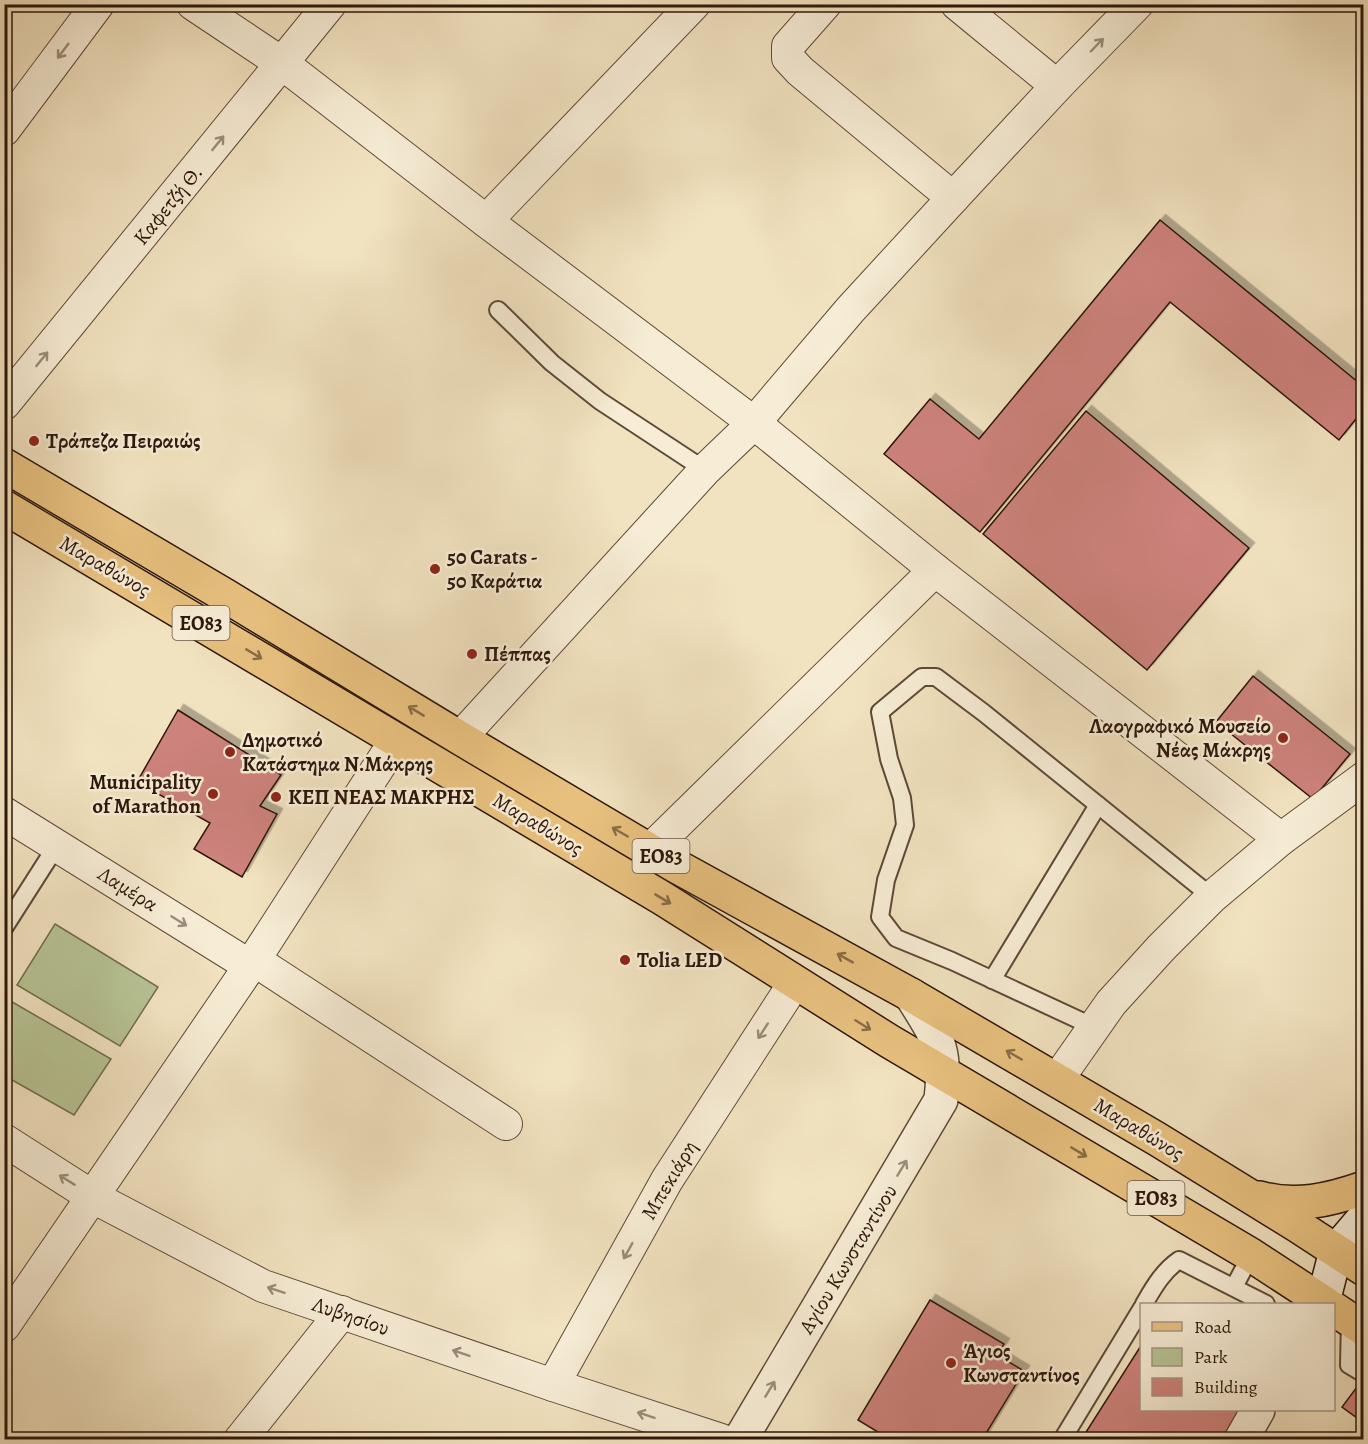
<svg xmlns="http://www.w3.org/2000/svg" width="1368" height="1444" viewBox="0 0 1368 1444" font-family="Alegreya,serif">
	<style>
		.green { fill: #b7c495; stroke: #726d50; stroke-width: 1.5 }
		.building { fill: #cd827b; stroke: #2c160b; stroke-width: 1.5; filter: url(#shadow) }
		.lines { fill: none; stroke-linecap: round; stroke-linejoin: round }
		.service-casing { stroke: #5e4938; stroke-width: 20 }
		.minor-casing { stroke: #5e4938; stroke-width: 34 }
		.tertiary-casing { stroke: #5e4938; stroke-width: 36 }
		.secondary-casing { stroke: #2c160b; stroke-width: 36 }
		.primary-casing { stroke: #2c160b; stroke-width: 36 }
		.service { stroke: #f7edd6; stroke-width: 16 }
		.minor { stroke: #f7edd6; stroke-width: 32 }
		.tertiary { stroke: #f7edd6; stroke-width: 33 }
		.secondary { stroke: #f7edd6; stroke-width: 33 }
		.primary { stroke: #e9c280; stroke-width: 33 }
		.oneway { stroke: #9c8c7b }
		.oneway2 { stroke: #8a6c46 }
		.poi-dot { fill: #8f2418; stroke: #f7edd6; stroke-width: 2 }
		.labels { text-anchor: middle; stroke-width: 5; stroke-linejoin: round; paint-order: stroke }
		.shield { fill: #f7edd6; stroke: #695648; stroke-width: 1.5 }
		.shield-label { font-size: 20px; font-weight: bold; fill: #2c160b }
		.street-label { font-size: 21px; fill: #2c160b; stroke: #f7edd6 }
		.poi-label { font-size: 21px; font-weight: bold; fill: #2c160b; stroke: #f7edd6; text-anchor: start }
	</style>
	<defs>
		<filter id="shadow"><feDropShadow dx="5.5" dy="-5.5" stdDeviation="0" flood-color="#0004"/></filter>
	</defs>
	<rect width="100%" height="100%" fill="#f2e3c0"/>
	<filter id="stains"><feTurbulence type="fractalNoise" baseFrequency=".00333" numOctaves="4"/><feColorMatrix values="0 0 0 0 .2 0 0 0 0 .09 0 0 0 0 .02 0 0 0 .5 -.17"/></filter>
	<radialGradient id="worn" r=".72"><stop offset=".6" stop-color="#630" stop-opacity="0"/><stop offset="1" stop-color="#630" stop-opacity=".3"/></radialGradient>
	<g class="green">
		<polygon points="55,924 158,987 120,1046 17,985"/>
		<polygon points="7,999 111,1059 74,1115 5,1076 4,1003"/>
	</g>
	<g class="building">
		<polygon points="1160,220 1364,387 1364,409 1339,440 1170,302 980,532 884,454 930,399 979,439"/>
		<polygon points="1086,411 1249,548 1147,670 983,534"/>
		<polygon points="1253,676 1350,754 1313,799 1216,722"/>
		<polygon points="178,710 281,775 260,806 277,814 242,877 194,849 210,823 137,782"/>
		<polygon points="930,1300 1004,1344 997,1355 1024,1371 982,1440 891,1440 858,1420"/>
		<polygon points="1142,1344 1142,1410 1242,1410 1223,1440 1081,1440"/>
		<polygon points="1363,1379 1364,1380 1364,1423 1342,1407"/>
	</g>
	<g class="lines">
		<g class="service-casing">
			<g id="service">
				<polyline points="498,310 552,363 600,401 705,470"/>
				<polyline points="4,928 57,845"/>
				<polyline points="992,980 1098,805"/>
				<polyline points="1094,1027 952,961 896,938 880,917 886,880 905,825 902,798 889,759 880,712 922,677 936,677 984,713 1212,897"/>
				<polyline points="1234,1287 1251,1255"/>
				<path d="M1144,1304C1154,1287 1163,1271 1179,1260L1266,1304"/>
				<polyline points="1350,1320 1349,1365 1364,1374"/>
				<polyline points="1062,1440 1142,1308"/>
			</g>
		</g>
		<g class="minor-casing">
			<g id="minor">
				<polyline points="193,4 283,64 486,221 754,423 935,570 1281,839"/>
				<polyline points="825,4 788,46 788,58 800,71 953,198"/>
				<polyline points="957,4 1057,86"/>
				<polyline points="4,130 98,4"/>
				<polyline points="486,221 694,4"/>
				<polyline points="4,404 330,4"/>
				<polyline points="460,738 705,470 754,423 850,310 953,198 1057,86 1137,4"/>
				<polyline points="4,813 250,966"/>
				<polyline points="650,850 935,570"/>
				<polyline points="254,960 506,1124"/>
				<polyline points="1057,1080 1111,1003 1161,948 1212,897 1281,839 1364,778"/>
				<polyline points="4,1140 93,1197 263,1286 553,1385 721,1440"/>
				<polyline points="4,1326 254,960 396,740"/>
				<polyline points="553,1385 667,1180 795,982"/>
				<polyline points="240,1440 342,1312"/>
			</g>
		</g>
		<g class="tertiary-casing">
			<g id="tertiary">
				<path d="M740,1440L941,1100C947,1048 937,1037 911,995"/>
				<polyline points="1241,1440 1258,1410"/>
			</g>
		</g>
		<g class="secondary-casing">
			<polyline id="secondary" points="1323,1302 1336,1251 1364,1218"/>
		</g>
		<g class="primary-casing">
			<g id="primary">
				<polyline points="4,465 226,596 460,738 676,866 911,995 1157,1139 1298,1226 1364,1269"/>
				<polyline points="4,507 662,898 889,1041 1251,1255 1326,1304"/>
				<path d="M1260,1198C1295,1208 1330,1200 1364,1188"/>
				<polyline points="1334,1309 1364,1329"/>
			</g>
		</g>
		<use href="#service" class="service"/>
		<use href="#minor" class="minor"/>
		<use href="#tertiary" class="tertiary"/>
		<use href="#secondary" class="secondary"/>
		<use href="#primary" class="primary"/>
	</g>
	<defs><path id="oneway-shaft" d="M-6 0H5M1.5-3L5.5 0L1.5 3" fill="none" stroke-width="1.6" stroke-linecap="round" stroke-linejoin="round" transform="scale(1.5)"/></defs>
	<g class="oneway">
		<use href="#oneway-shaft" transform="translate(1097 45) rotate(-46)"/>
		<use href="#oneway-shaft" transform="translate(63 51) rotate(127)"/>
		<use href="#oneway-shaft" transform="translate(218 143) rotate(-51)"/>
		<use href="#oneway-shaft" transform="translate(42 359) rotate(-51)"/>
		<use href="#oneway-shaft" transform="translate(179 921) rotate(32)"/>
		<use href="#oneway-shaft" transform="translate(763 1031) rotate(123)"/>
		<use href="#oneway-shaft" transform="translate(902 1168) rotate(-59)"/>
		<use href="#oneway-shaft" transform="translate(67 1180) rotate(-148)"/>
		<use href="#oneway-shaft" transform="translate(628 1251) rotate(119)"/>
		<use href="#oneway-shaft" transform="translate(276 1290) rotate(-162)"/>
		<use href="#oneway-shaft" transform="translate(461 1353) rotate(-161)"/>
		<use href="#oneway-shaft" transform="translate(770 1389) rotate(-59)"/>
		<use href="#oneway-shaft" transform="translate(646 1415) rotate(-162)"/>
	</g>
	<g class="oneway2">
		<use href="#oneway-shaft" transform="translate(254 654) rotate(31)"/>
		<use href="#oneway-shaft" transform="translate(416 711) rotate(-149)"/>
		<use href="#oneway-shaft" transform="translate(620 832) rotate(-150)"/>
		<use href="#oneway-shaft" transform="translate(663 899) rotate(31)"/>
		<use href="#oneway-shaft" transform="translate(845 958) rotate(-151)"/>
		<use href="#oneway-shaft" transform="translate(863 1025) rotate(32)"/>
		<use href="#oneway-shaft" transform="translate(1014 1055) rotate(-150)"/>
		<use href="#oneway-shaft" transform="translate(1079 1152) rotate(31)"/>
	</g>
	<g class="poi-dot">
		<circle cx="34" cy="441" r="6"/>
		<circle cx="435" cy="569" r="6"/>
		<circle cx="472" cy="654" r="6"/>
		<circle cx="1283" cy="738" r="6"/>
		<circle cx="230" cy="752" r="6"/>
		<circle cx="213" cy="794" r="6"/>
		<circle cx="276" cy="797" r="6"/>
		<circle cx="625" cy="960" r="6"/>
		<circle cx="951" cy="1363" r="6"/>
	</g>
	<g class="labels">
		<g class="shield">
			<rect x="172.5" y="606" width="57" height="34" rx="4.5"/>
			<rect x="632.5" y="839" width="57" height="34" rx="4.5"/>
			<rect x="1127.5" y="1181" width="57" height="34" rx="4.5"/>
		</g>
		<g class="shield-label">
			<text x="201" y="630">ΕΟ83</text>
			<text x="661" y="863">ΕΟ83</text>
			<text x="1156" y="1205">ΕΟ83</text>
		</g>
		<g class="street-label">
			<text transform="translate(168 205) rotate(-51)" y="7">Καφετζή Θ.</text>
			<text transform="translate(105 566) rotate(30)" y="7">Μαραθώνος</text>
			<text transform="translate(538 824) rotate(31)" y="7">Μαραθώνος</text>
			<text transform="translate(128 889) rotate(32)" y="7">Λαμέρα</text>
			<text transform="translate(1139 1129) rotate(31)" y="7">Μαραθώνος</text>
			<text transform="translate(669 1180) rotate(-59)" y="7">Μπεκιάρη</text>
			<text transform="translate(848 1259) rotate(-59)" y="7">Αγίου Κωνσταντίνου</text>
			<text transform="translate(351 1316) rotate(19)" y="7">Λυβησίου</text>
		</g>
		<g class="poi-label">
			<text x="46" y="448">Τράπεζα Πειραιώς</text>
			<text x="447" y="564">50 Carats -<tspan x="447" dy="24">50 Καράτια</tspan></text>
			<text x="484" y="661">Πέππας</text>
			<text x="1271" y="733" text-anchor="end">Λαογραφικό Μουσείο<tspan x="1271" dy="24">Νέας Μάκρης</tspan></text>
			<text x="242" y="747">Δημοτικό<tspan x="242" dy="24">Κατάστημα Ν.Μάκρης</tspan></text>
			<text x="201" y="789" text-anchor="end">Municipality<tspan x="201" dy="24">of Marathon</tspan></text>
			<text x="288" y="804">ΚΕΠ ΝΕΑΣ ΜΑΚΡΗΣ</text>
			<text x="637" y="967">Tolia LED</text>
			<text x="963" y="1358">Άγιος<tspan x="963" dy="24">Κωνσταντίνος</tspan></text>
		</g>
	</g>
	<rect width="1368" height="1444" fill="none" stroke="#f2e3c0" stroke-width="24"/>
	<rect x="6" y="6" width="1356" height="1432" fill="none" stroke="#2c160b" stroke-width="3"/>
	<rect x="12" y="12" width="1344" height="1420" fill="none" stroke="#2c160b" stroke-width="1.5"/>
	<rect x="1140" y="1303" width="195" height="108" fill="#f7edd6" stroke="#a69785" stroke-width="1.5"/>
	<rect x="1152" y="1322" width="30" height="9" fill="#e9c280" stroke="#a69785" stroke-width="1.5"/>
	<text x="1194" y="1333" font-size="18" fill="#2c160b">Road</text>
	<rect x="1152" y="1348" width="30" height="18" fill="#b7c495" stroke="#a69785" stroke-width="1.5"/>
	<text x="1194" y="1363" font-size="18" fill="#2c160b">Park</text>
	<rect x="1152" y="1378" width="30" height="18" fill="#cd827b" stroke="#a69785" stroke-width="1.5"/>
	<text x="1194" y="1393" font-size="18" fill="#2c160b">Building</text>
	<rect width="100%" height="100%" filter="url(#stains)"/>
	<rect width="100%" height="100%" fill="url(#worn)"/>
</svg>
